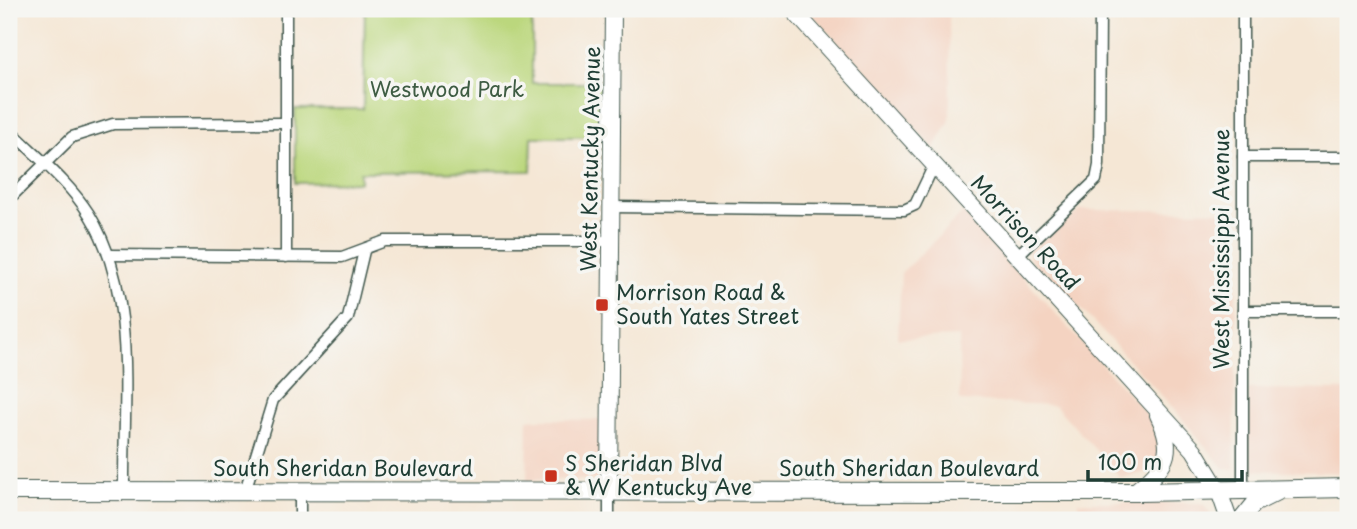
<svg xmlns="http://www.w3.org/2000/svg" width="1357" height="529" viewBox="0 0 1357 529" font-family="'Playpen Sans',sans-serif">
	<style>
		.built { fill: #f4d3c1 }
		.green { fill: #bbd77d; stroke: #6d8a58; stroke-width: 2 }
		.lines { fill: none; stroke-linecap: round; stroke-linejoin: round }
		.street-casing { stroke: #3f564c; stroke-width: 13 }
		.secondary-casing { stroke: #3f564c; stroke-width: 18 }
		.primary-casing { stroke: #3f564c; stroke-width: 20 }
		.street { stroke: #fff; stroke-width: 10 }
		.secondary { stroke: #fff; stroke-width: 16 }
		.primary { stroke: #fff; stroke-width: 18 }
		.poi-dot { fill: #c8321e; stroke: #f6f6f2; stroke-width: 2.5 }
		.labels { text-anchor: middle; stroke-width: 7; stroke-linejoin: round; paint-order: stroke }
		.park-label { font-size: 21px; fill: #3e5c43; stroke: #f6f6f2 }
		.street-label { font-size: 21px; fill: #1f3d34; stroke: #f6f6f2 }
		.poi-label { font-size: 21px; fill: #1f3d34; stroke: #f6f6f2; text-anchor: start }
	</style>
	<rect width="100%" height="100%" fill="#f6f6f2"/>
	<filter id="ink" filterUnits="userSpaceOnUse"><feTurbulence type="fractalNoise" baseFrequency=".0143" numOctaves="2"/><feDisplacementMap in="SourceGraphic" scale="14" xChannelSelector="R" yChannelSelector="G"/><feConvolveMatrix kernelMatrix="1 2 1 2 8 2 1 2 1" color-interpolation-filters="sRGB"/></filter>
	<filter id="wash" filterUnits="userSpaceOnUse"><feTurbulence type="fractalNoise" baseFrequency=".00686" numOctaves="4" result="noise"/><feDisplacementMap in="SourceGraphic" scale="28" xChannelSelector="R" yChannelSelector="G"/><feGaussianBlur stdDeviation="1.57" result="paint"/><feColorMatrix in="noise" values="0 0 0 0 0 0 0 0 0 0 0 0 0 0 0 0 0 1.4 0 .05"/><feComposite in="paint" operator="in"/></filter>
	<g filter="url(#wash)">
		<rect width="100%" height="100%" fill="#f5e7d5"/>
		<g class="built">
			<polygon points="807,9 949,9 950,120 934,149"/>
			<polygon points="1081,210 1237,211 1234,469 1224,468 1166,400 1046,271 1038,268 1030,259 1029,251"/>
			<polygon points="964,212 1158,427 1162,439 1155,470 1121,478 1055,405 960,401 959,337 898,339 901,273"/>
			<polygon points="1248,389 1348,390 1348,473 1247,470"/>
			<polygon points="528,419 601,420 599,480 527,480"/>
			<polygon points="1078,502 1196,503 1205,504 1213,520 1078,520"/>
			<polygon points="1265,510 1348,513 1348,520 1251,520"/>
		</g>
		<polygon class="green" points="365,9 532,9 532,83 600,83 599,137 532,137 531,171 360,172 360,182 295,183 295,109 363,109"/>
	</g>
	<g filter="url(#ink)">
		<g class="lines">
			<g class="street-casing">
				<g id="street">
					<polyline points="1243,9 1243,490"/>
					<path d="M9,129C36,156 69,182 89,214C138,293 123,402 124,491"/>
					<polyline points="1243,157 1348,157"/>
					<polyline points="9,199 72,137 113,124 285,123"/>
					<polyline points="611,207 904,210 915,205 934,165"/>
					<polyline points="110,255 342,257 385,241 611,241"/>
					<polyline points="1017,256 1096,180 1099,165 1100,9"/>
					<polyline points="286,257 286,9"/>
					<polyline points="1243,311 1348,311"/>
					<polyline points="245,491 273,400 348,318 364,251"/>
					<polyline points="300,491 300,520"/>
					<polyline points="609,492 609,520"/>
				</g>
			</g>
			<g class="secondary-casing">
				<g id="secondary">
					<polyline points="792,9 1194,450 1219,491 1229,520"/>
					<polyline points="609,492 613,9"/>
					<path d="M1134,492C1165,468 1177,453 1158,415"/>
					<polyline points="1241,520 1254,504 1280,491"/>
				</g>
			</g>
			<g class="primary-casing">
				<polyline id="primary" points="9,491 1140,492 1348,488"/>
			</g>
			<use href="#street" class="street"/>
			<use href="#secondary" class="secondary"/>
			<use href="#primary" class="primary"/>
		</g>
	</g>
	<g class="poi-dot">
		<rect x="595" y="298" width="14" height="14" rx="3.5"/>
		<rect x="544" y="469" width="14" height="14" rx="3.5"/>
	</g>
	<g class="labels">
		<g class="park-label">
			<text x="447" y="97">Westwood Park</text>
		</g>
		<g class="street-label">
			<text transform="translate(591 159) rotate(-89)" y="7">West Kentucky Avenue</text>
			<text transform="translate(1025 233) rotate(47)" y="7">Morrison Road</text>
			<text transform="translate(1222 249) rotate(-90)" y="7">West Mississippi Avenue</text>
			<text x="343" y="476">South Sheridan Boulevard</text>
			<text x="909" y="476">South Sheridan Boulevard</text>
		</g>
		<g class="poi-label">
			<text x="616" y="300">Morrison Road &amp;<tspan x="616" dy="24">South Yates Street</tspan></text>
			<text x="565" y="471">S Sheridan Blvd<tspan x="565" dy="24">&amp; W Kentucky Ave</tspan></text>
		</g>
	</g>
	<rect width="1357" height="529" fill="none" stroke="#f6f6f2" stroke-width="35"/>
	<path d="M1088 470v10h154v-10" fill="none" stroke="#1f3d34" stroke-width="3.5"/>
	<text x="1098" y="470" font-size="21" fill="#1f3d34" stroke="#f6f6f2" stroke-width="5" paint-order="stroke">100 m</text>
</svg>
